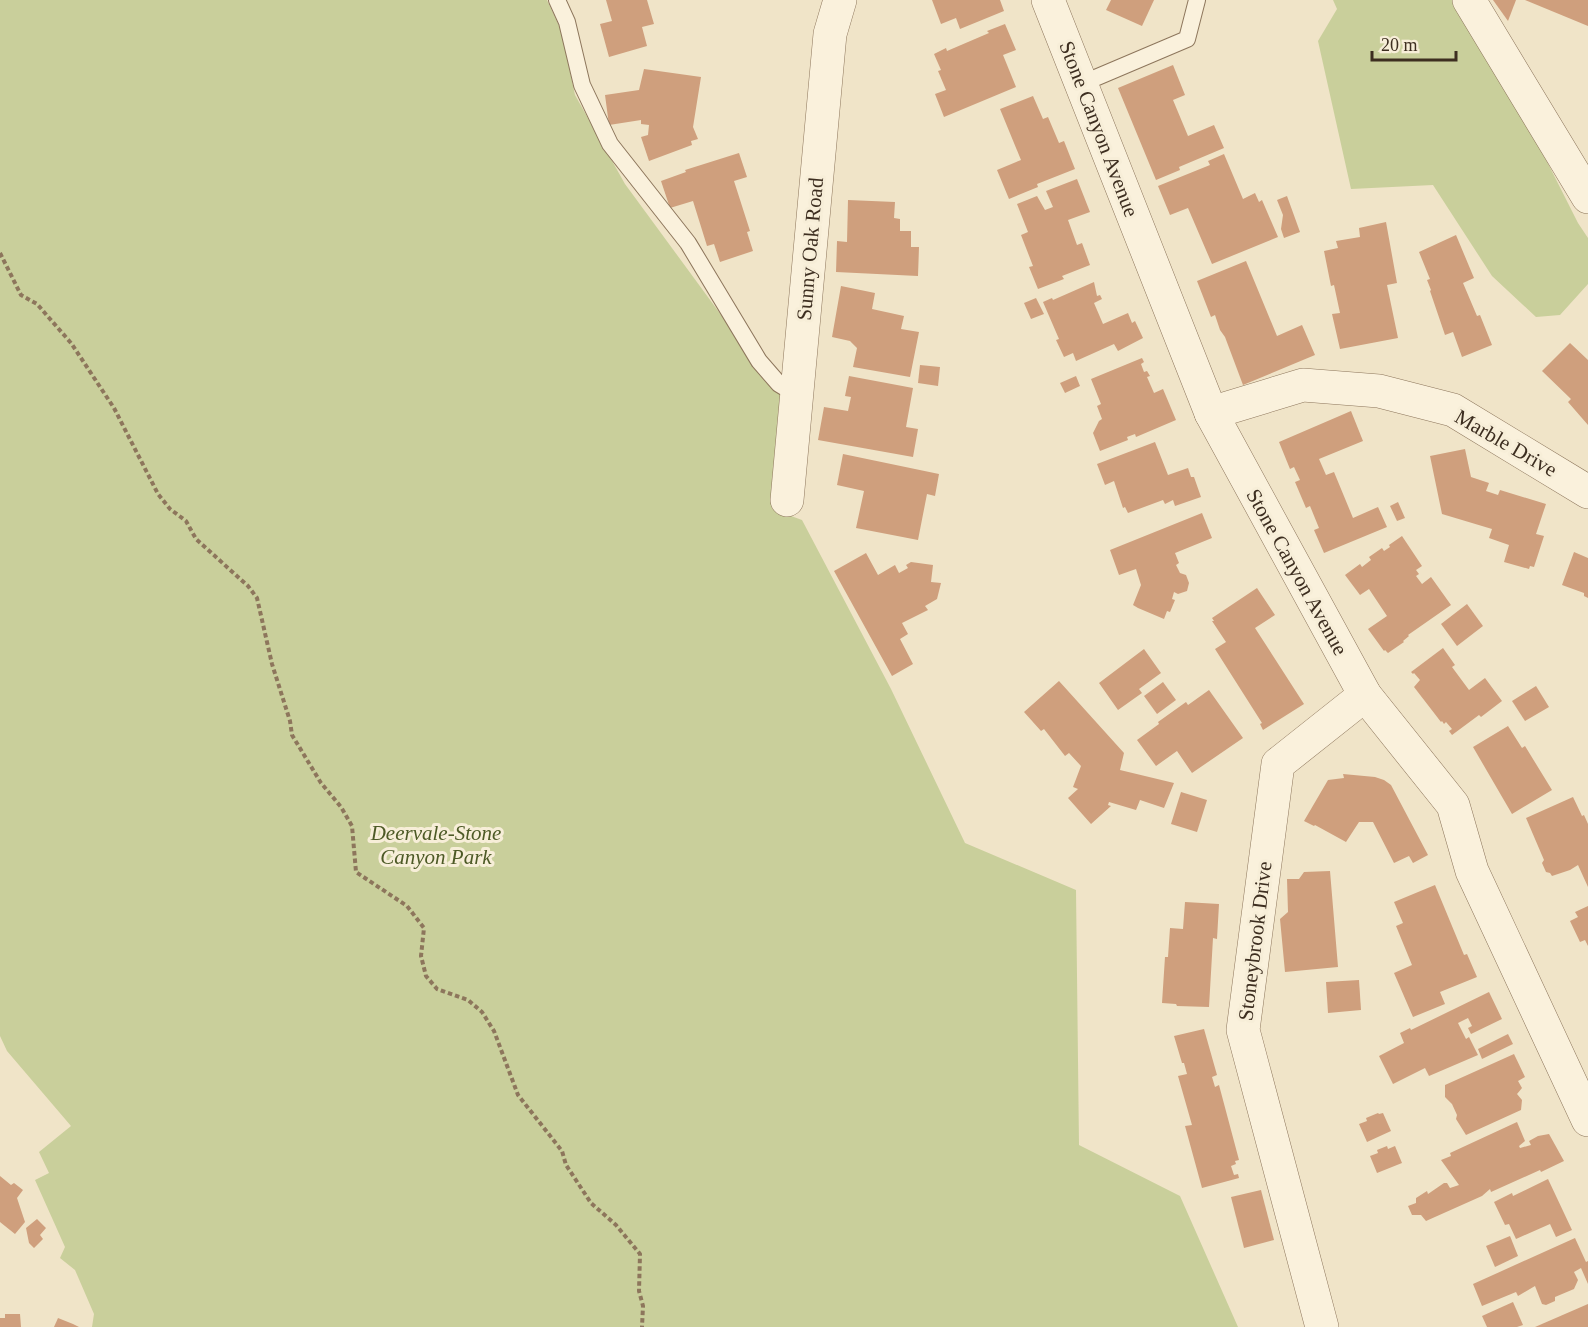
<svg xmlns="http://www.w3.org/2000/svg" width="1588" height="1327" viewBox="0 0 1588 1327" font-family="'Times New Roman',serif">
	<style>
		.green { fill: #c9cf9b }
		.building { fill: #cf9f7d }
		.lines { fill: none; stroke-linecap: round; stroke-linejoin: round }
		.service-casing { stroke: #8d765c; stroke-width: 18 }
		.minor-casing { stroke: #8d765c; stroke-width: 34 }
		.path { stroke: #8d765c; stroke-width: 4; stroke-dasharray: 4.5 3; stroke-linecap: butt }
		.service { stroke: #faf1dc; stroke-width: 16 }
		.minor { stroke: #faf1dc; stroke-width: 33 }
		.labels { text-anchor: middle; stroke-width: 6; stroke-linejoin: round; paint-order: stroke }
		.street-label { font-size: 21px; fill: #3d2e20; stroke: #f7eed8 }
		.park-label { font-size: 21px; font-style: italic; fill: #4d5a26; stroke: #f7eed8 }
	</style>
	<rect width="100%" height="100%" fill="#f0e4c8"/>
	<g class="green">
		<polygon points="0,0 547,0 561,30 575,95 625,184 782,398 772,509 802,520 891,689 965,843 1076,890 1079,1145 1180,1196 1238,1327 92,1327 94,1314 75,1270 60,1258 65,1247 35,1180 49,1173 39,1152 71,1126 7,1051 0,1036"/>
		<polygon points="1333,0 1452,0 1526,120 1578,223 1588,238 1588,284 1560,315 1536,317 1492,276 1433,185 1351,189 1318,41 1337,9"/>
	</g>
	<g class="building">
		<polygon points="606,0 647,0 654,24 642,27 647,46 609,57 600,24 612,21"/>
		<polygon points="932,0 1000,0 1004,11 960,29 956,18 941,24"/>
		<polygon points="1111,0 1154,0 1142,26 1106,10"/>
		<polygon points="1493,0 1516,0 1508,21"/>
		<polygon points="1525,0 1588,0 1588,26"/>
		<polygon points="1005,24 1016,50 1003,55 1016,87 944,117 935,94 946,90 938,71 941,70 934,54 946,48 947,51 989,33 987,31"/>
		<polygon points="1173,65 1185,95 1173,100 1188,136 1214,125 1224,148 1179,167 1180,170 1156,180 1118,88"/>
		<polygon points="644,69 701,77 693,127 698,139 691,141 692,145 649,161 641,137 648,135 649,125 641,124 641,120 609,125 605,95 639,90"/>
		<polygon points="1033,96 1043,119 1048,117 1059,143 1064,141 1075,169 1037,184 1038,187 1009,199 997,170 1021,160 1000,109"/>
		<polygon points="739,153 747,177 734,181 750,231 747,232 753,251 720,262 714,244 707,246 693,201 670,208 661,181 686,172 685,170"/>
		<polygon points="1224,154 1243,199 1255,193 1259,202 1262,200 1278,237 1212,264 1188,208 1170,215 1158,186 1210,165 1208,161"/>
		<polygon points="1077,179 1090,212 1068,220 1077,245 1082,243 1090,265 1062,276 1064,279 1038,289 1029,267 1033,266 1021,235 1028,232 1017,204 1037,196 1045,210 1053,207 1046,191"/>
		<polygon points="1287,196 1300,232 1284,238 1281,229 1283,215 1277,200"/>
		<polygon points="848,200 895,202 894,218 900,219 900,231 911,231 911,247 919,247 918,276 836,272 837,241 847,242"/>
		<polygon points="1386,222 1397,283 1387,285 1398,338 1340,349 1332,314 1340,313 1334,285 1331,286 1324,251 1338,248 1336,241 1360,237 1359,228"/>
		<polygon points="1456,235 1474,278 1463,283 1477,316 1480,315 1492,345 1462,357 1453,332 1445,335 1430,291 1431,290 1427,280 1430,279 1419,252"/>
		<polygon points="1246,261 1277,336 1302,325 1315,355 1243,385 1225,337 1220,330 1215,315 1211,317 1197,281"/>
		<polygon points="1094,282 1097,296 1100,295 1102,299 1094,303 1103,324 1128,313 1132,323 1135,321 1143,338 1118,351 1114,344 1076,361 1073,353 1064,357 1056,340 1059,339 1043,302 1052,298 1053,300"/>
		<polygon points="841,286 875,293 872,309 904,316 901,329 919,332 910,377 853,367 857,348 850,341 832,337"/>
		<polygon points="1036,298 1044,314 1031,319 1024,303"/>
		<polygon points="1570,343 1588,360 1588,425 1568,402 1571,399 1542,371"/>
		<polygon points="1142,358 1144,362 1141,364 1144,372 1147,371 1150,376 1147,377 1154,393 1163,389 1176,420 1136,437 1135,434 1127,437 1128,440 1100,451 1093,433 1099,421 1102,419 1097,406 1101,404 1091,379"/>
		<polygon points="920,365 940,367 938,386 918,383"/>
		<polygon points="849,376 913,388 906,427 918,429 913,457 818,440 824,407 848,411 851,397 845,396"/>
		<polygon points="1076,376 1080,386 1065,393 1060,383"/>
		<polygon points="1351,411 1363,441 1319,459 1326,475 1334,472 1353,518 1378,507 1387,527 1324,553 1314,530 1319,528 1310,506 1306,508 1295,482 1300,480 1294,467 1290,469 1279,442"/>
		<polygon points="1155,442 1168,475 1188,468 1191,477 1194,477 1201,497 1175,506 1173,500 1165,504 1163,500 1128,513 1125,507 1123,508 1114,481 1105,485 1097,464"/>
		<polygon points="1465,449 1471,477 1489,483 1486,491 1498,495 1500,490 1546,504 1536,534 1544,536 1534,567 1530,566 1529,569 1504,562 1509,545 1489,538 1492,529 1442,514 1430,456"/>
		<polygon points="843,454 939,474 935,496 927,494 918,540 856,528 864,491 837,485"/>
		<polygon points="1398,502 1405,518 1397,521 1390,506"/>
		<polygon points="1202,513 1212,538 1175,553 1179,563 1176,565 1180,573 1186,575 1189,583 1187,591 1178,594 1174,592 1172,599 1175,600 1170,612 1167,611 1164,619 1138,608 1133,605 1141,585 1136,569 1119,575 1110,550"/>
		<polygon points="1402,536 1422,566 1416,570 1419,574 1416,576 1422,584 1431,577 1451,605 1408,635 1409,636 1403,641 1404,642 1388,653 1385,650 1384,651 1368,629 1387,616 1369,589 1360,595 1345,575 1360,564 1362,567 1371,560 1369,557 1382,548 1384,551 1390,547 1389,545"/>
		<polygon points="1574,552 1588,558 1588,598 1584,596 1584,593 1562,585"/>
		<polygon points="866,553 878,575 895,565 899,573 908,568 906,565 911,562 933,565 931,582 941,583 937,599 925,606 928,610 902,623 908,634 900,639 913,664 892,676 834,571"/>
		<polygon points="1257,588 1275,615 1255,628 1304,704 1263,730 1260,724 1262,723 1215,649 1226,642 1212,621 1214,621 1212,618"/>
		<polygon points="1467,604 1483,626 1457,646 1441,624"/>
		<polygon points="1443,648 1455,665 1452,667 1469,690 1485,678 1502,701 1481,717 1479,715 1452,735 1449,731 1452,729 1446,722 1444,724 1442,721 1441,722 1414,687 1420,680 1414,673 1413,674 1411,672"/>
		<polygon points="1144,649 1161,673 1139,689 1142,693 1118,710 1099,683"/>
		<polygon points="1059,681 1124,753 1120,770 1174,783 1164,808 1140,800 1136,810 1109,802 1108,805 1111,806 1091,824 1068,798 1078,789 1073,787 1081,766 1069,753 1065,756 1044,729 1041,731 1024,712"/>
		<polygon points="1163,682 1176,700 1157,714 1144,696"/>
		<polygon points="1536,686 1549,707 1525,721 1512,701"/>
		<polygon points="1209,690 1243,738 1192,773 1177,751 1156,766 1137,740 1159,724 1158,722 1186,702 1188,705"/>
		<polygon points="1508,726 1522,748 1525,746 1552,790 1512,814 1473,747"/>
		<polygon points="1343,774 1375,777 1384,780 1391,785 1428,855 1413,863 1409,856 1394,863 1373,822 1359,822 1346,842 1315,825 1314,826 1304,821 1328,780 1344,778"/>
		<polygon points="1181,792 1207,800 1197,832 1171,824"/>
		<polygon points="1573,797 1582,816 1584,815 1588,824 1588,887 1578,865 1570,870 1552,876 1550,873 1546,872 1542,863 1544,860 1526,818"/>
		<polygon points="1330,871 1338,967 1285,972 1280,919 1288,912 1287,879 1299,879 1304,872"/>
		<polygon points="1435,885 1464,955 1467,954 1477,977 1440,992 1445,1004 1413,1017 1394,973 1412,965 1396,926 1403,923 1394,902"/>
		<polygon points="1185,902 1219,904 1217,939 1213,938 1209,1007 1177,1006 1176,1004 1162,1003 1165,957 1168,957 1170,928 1183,929"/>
		<polygon points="1588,906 1588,946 1585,940 1580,942 1570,921 1578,917 1575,912"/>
		<polygon points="1359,980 1361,1010 1328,1013 1326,982"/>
		<polygon points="1489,992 1502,1019 1471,1034 1468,1028 1472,1026 1468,1018 1458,1023 1466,1039 1469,1037 1478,1055 1429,1076 1425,1068 1393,1084 1379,1056 1404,1043 1400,1033 1410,1028 1411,1030"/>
		<polygon points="1204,1029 1217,1075 1212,1077 1215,1087 1219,1085 1239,1160 1235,1161 1236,1164 1231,1166 1234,1175 1238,1174 1239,1178 1202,1188 1185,1126 1192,1125 1178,1076 1187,1074 1184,1063 1182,1063 1174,1036"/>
		<polygon points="1508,1034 1513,1044 1482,1059 1478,1049"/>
		<polygon points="1514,1054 1525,1077 1518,1081 1522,1088 1517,1094 1522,1100 1521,1110 1466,1135 1456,1119 1457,1115 1452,1104 1445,1097 1445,1085"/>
		<polygon points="1378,1113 1379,1114 1383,1113 1391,1131 1367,1142 1359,1124 1367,1121 1366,1118"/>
		<polygon points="1517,1122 1525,1141 1519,1146 1520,1148 1531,1145 1529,1141 1538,1136 1549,1134 1564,1161 1541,1172 1540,1170 1491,1192 1490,1189 1482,1196 1426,1221 1421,1215 1412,1215 1408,1206 1416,1203 1416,1198 1427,1191 1428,1194 1444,1183 1447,1183 1450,1188 1459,1185 1441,1160 1451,1156 1450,1153"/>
		<polygon points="1387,1146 1388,1149 1395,1146 1402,1163 1377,1173 1370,1156 1378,1153 1377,1150"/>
		<polygon points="0,1176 11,1185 14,1183 23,1190 17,1198 25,1222 15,1234 0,1222"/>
		<polygon points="1548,1179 1572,1230 1556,1237 1550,1224 1516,1239 1509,1224 1505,1225 1494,1202 1512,1193 1513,1196"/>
		<polygon points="1261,1190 1274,1240 1244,1248 1231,1197"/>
		<polygon points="37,1219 46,1228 40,1235 43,1239 34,1248 29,1243 26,1228"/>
		<polygon points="1510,1236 1518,1256 1495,1267 1486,1246"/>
		<polygon points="1575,1238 1586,1262 1588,1261 1588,1284 1581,1268 1574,1272 1578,1280 1574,1289 1555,1297 1555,1301 1546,1305 1542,1304 1535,1286 1518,1296 1516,1292 1482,1306 1473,1284"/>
		<polygon points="1513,1302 1523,1325 1517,1327 1487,1327 1482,1316"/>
		<polygon points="1588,1304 1588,1327 1535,1327"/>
		<polygon points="5,1314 20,1314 21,1327 0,1327 0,1318 5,1318"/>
		<polygon points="58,1318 73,1324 79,1327 54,1327"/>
	</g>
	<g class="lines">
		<g class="service-casing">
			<g id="service">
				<polyline points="557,0 567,22 582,85 610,144 688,243 759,361 779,384 797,395"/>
				<polyline points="1081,84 1187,39 1197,0"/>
			</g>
		</g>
		<g class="minor-casing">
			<g id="minor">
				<polyline points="1048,0 1211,413 1365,695 1453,805 1472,871 1588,1120"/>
				<polyline points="1469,0 1588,197"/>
				<polyline points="1211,413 1303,385 1379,391 1453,410 1588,492"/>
				<polyline points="787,500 830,34 840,0"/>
				<polyline points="1322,1327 1243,1030 1278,764 1365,695"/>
			</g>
		</g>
		<polyline class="path" points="0,253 21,295 37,304 71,343 114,408 158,494 170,509 186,521 196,539 248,586 257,598 272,664 290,721 292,735 321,783 341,807 352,826 356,872 407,906 424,928 421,956 426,976 437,989 468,1000 482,1012 494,1031 518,1095 562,1151 566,1165 591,1203 616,1225 640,1254 639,1291 643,1306 642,1327"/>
		<use href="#service" class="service"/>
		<use href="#minor" class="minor"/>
	</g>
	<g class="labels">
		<g class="street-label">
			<text transform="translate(1099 129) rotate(69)" y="7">Stone Canyon Avenue</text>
			<text transform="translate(810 249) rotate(-85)" y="7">Sunny Oak Road</text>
			<text transform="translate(1506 443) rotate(30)" y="7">Marble Drive</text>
			<text transform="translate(1297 572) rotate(61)" y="7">Stone Canyon Avenue</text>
			<text transform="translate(1255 941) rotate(-83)" y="7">Stoneybrook Drive</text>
		</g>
		<g class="park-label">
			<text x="436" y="840">Deervale-Stone<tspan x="436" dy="24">Canyon Park</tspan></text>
		</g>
	</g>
	<path d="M1372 51v9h84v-9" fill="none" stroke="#3d2e20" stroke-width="3"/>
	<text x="1381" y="51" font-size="18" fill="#3d2e20" stroke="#f7eed8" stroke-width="4.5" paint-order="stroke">20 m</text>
</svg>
